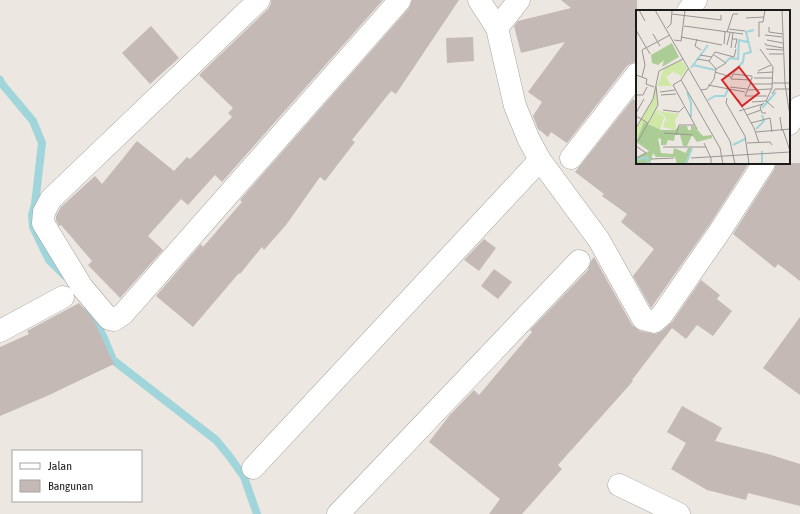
<svg xmlns="http://www.w3.org/2000/svg" width="800" height="514" viewBox="0 0 800 514" font-family="'Asap Condensed',sans-serif">
	<style>
		.lines { fill: none; stroke-linecap: round; stroke-linejoin: round }
		.stream { stroke: #a0d5db; stroke-width: 8 }
		.building { fill: #c4b9b4 }
		.minor-casing { stroke: #a2a2a2; stroke-width: 23 }
		.minor { stroke: #fff; stroke-width: 22 }
		.inset-river { fill: none; stroke: #a0d5db; stroke-width: 2 }
		.inset-road { fill: none; stroke: #999592; stroke-width: 1 }
		.view { fill: #d62828; fill-opacity: 0.15; stroke: #d62828; stroke-width: 2 }
		.inset-edge { fill: none; stroke: #1b1b1b; stroke-width: 2 }
	</style>
	<rect width="100%" height="100%" fill="#ede7e1"/>
	<g class="lines">
		<g class="stream">
			<polyline points="0,80 2,84 33,121 42,143 35,204 32,215 33,227 49,260 65,276"/>
			<polyline points="88,308 104,338 113,360 216,440 230,457 244,477 257,514"/>
		</g>
	</g>
	<g class="building">
		<polygon points="271,0 383,0 222,182 215,175 188,205 181,199 148,236 163,250 120,298 88,265 92,261 61,225 59,226 56,220 56,216 61,207 95,176 102,184 137,141 174,171 187,157 190,159 232,117 228,113 233,108 199,75 268,9 271,4"/>
		<polygon points="412,0 459,0 396,94 391,91 352,140 355,142 325,181 320,177 286,225 264,250 262,247 240,274 239,273 193,327 156,296 201,244 203,247 242,202 240,200 409,8"/>
		<polygon points="561,0 637,0 637,62 632,63 627,66 567,143 551,132 548,137 538,129 533,116 542,102 528,92 565,42 521,53 514,26 518,21 571,8"/>
		<polygon points="151,26 179,58 150,84 122,53"/>
		<polygon points="473,37 474,61 447,63 446,38"/>
		<polygon points="633,99 637,102 637,163 749,163 710,224 651,308 633,276 654,249 621,222 627,214 602,196 604,194 575,172"/>
		<polygon points="776,163 800,163 800,281 778,264 775,268 733,234 774,170"/>
		<polygon points="484,239 496,248 479,271 464,260"/>
		<polygon points="594,257 632,325 640,331 656,334 662,331 672,322 701,280 720,295 717,299 732,311 713,336 697,325 686,339 672,328 632,380 633,381 626,389 558,465 562,469 522,514 489,514 500,499 429,442 449,416 474,390 479,395 532,332 530,330 588,270 591,261"/>
		<polygon points="494,269 512,282 498,299 481,286"/>
		<polygon points="79,303 93,319 114,364 47,396 0,416 0,347 29,334 27,331"/>
		<polygon points="800,317 800,395 763,368"/>
		<polygon points="682,406 722,428 715,441 768,454 800,464 800,506 748,493 746,500 707,490 671,469 686,443 667,432"/>
	</g>
	<g class="lines">
		<g class="minor-casing">
			<g id="minor">
				<polyline points="259,0 51,199 44,212 43,223 82,287 109,319 114,320 123,314 400,0"/>
				<polyline points="479,0 497,28 515,106 529,140 540,160 599,240 643,319 654,322 662,315 720,231 764,163"/>
				<polyline points="688,11 696,0"/>
				<polyline points="497,28 519,0"/>
				<polyline points="789,124 800,107"/>
				<polyline points="571,158 637,74"/>
				<polyline points="0,331 63,297"/>
				<polyline points="253,468 540,160"/>
				<polyline points="619,485 679,514"/>
				<polyline points="338,514 579,261"/>
			</g>
		</g>
		<use href="#minor" class="minor"/>
	</g>
	<g transform="translate(636 10)">
		<rect width="154" height="154" fill="#ede7e1"/>
		<path d="M45,50L51,58L45,67L42,63L39,64L38,61L30,67L36,76H21L28,59ZM20,76L22,94L0,130V119L17,89ZM21,98L22,101L43,104L39,110L40,120L27,117L29,110L36,112L29,109V106L20,101ZM19,101L28,107L24,120L12,113Z" fill="#cfe8a6"/>
		<path d="M36,33L43,47L26,57L28,50L22,55L16,53L15,45ZM8,112L25,120H39L44,116H51L52,120H55V116H58L67,126L76,125V128L61,132L56,125L51,136H47L44,125H39L38,131L32,130L30,135H25V129L22,128L25,143L37,144L38,138L50,143L52,138H56L49,154H41L39,147H20L17,143L14,154H0V148L13,141L0,132Z" fill="#accc95"/>
		<path class="inset-river" d="M90,52L94,48L102,49L103,30L111,32L112,29M57,55L79,60M55,58L72,35M97,63L107,52L108,44L115,42L110,22L118,20M51,82L55,93V107M72,90L79,86H89L92,79M126,98L140,82M120,119L128,111L126,105M97,135L109,129M0,150L11,147L13,154M50,154L56,138M126,154V141"/>
		<path class="inset-road" d="M3,0L9,11M19,0L94,131L99,154M146,0L149,74L154,106M36,4L85,10V5M110,8L128,7M48,16L107,24M133,17V22L147,24M31,18L35,14L36,0M93,19L109,21M0,20L14,44M91,22L97,4H102M17,24L24,36M129,25L146,27M45,27L86,35M123,27V12H127L129,0M61,29L59,36L65,40M96,29H101L99,38M38,30L45,31L49,0M131,30L147,33M129,33L130,35L147,38M88,34L89,22M91,35L94,23M95,38L97,23M124,39L137,57L136,78L130,91M130,39L147,40M133,44H147M64,45L76,47M78,45L90,53L80,59M61,49L73,51L80,59M73,51L79,42L98,47L100,39M52,59L45,70L37,75L61,119M122,61L135,55M79,62L95,67M121,63L137,62M0,65L11,69L10,74L18,77M6,67L9,55L6,40L34,25M118,68H137M45,70L84,138L87,154M115,70L95,69L97,64L116,66V68L115,70L114,74L109,86H131M136,73H154M114,74H136M72,75L109,82M94,77L111,79M65,80L71,79L78,69L80,59M112,80L135,79M24,82L39,80M136,84L139,79H154M1,85H7L11,77M25,85L40,84M91,88L90,93L109,126L113,154M102,89L118,118L123,133M116,92L130,91L138,98M128,93L124,97L126,103H130M27,100L43,102L48,97M103,101L127,94M0,103L8,89M111,105L125,100M0,106L12,113M144,107L146,121M115,113L134,108L136,122M0,118L17,89L23,61L47,49M147,120L154,141M120,122L154,119M28,123L57,125M40,125L43,115H58M2,131L22,95L20,76M68,133L75,148V154M111,133L134,132L136,135M0,136L10,143L0,148M27,137H70M55,148L154,142M15,149L38,148"/>
		<path class="view" d="M103,57L123,83L106,96L86,70Z"/>
		<rect width="154" height="154" class="inset-edge"/>
	</g>
	<rect x="12" y="450" width="130" height="52" fill="#ffffff" stroke="#a4a4a4"/>
	<rect x="20" y="463" width="20" height="6" fill="#ffffff" stroke="#a4a4a4"/>
	<text x="48" y="470" font-size="12" fill="#1b1b1b">Jalan</text>
	<rect x="20" y="480" width="20" height="12" fill="#c4b9b4" stroke="#a4a4a4"/>
	<text x="48" y="490" font-size="12" fill="#1b1b1b">Bangunan</text>
</svg>
